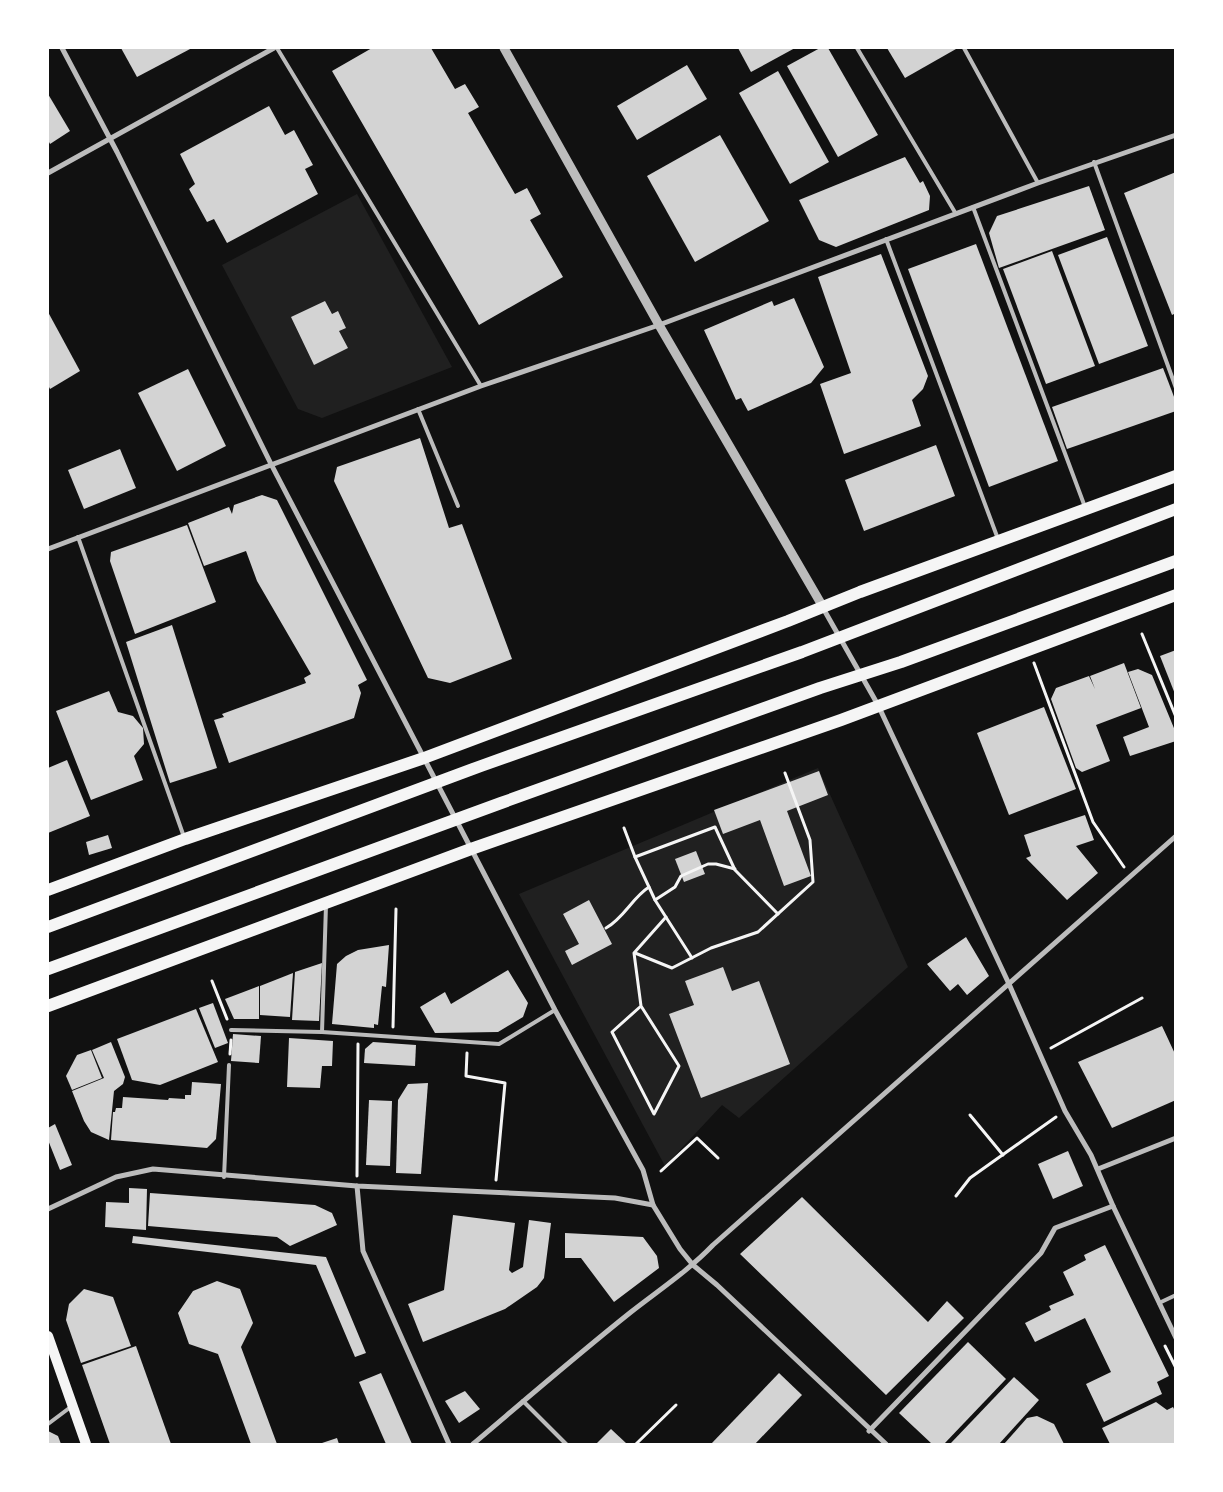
<svg xmlns="http://www.w3.org/2000/svg" width="1223" height="1492" viewBox="0 0 1223 1492" font-family="'Roboto Condensed',sans-serif">
	<style>
		.green { fill: #202020 }
		.building { fill: #d3d3d3 }
		.lines { fill: none; stroke-linecap: round; stroke-linejoin: round }
		.path { stroke: #f5f5f5; stroke-width: 3 }
		.service { stroke: #bcbcbc; stroke-width: 4 }
		.minor { stroke: #bcbcbc; stroke-width: 5 }
		.tertiary { stroke: #bcbcbc; stroke-width: 9 }
		.secondary { stroke: #f5f5f5; stroke-width: 10 }
		.primary { stroke: #f5f5f5; stroke-width: 12 }
	</style>
	<rect width="100%" height="100%" fill="#111"/>
	<g class="green">
		<polygon points="357,194 452,367 322,418 298,409 222,265"/>
		<polygon points="818,768 908,967 739,1118 722,1105 665,1166 519,894"/>
	</g>
	<g class="building">
		<polygon points="121,48 192,48 137,77"/>
		<polygon points="372,48 431,48 455,89 465,84 479,107 468,113 515,194 527,188 541,214 530,220 563,277 479,325 332,71"/>
		<polygon points="738,48 795,48 751,72"/>
		<polygon points="820,48 828,48 878,135 838,157 787,66"/>
		<polygon points="887,48 955,48 956,49 905,78"/>
		<polygon points="687,65 707,99 637,140 617,106"/>
		<polygon points="778,71 829,162 790,184 739,93"/>
		<polygon points="48,94 70,131 50,144 48,140"/>
		<polygon points="269,106 285,135 294,130 313,165 305,169 318,194 227,243 214,219 207,222 189,189 195,184 180,154"/>
		<polygon points="720,135 769,221 695,262 647,176"/>
		<polygon points="905,157 920,183 923,181 930,196 929,210 836,247 819,240 799,200"/>
		<polygon points="1176,172 1176,313 1172,315 1124,193"/>
		<polygon points="1089,186 1105,230 999,268 989,233 997,216"/>
		<polygon points="1107,237 1148,346 1099,364 1058,255"/>
		<polygon points="976,244 1058,461 989,487 908,269"/>
		<polygon points="1052,251 1095,366 1046,384 1003,269"/>
		<polygon points="881,254 928,376 923,389 912,400 921,426 844,454 820,384 851,373 818,277"/>
		<polygon points="794,298 824,367 811,383 748,411 741,398 736,400 704,330 772,301 774,306"/>
		<polygon points="325,301 332,314 338,311 346,328 339,331 348,348 314,365 291,317"/>
		<polygon points="48,312 80,371 50,389 48,385"/>
		<polygon points="1163,368 1176,402 1176,411 1067,449 1052,407"/>
		<polygon points="188,369 226,446 177,471 138,393"/>
		<polygon points="420,438 449,528 462,524 512,659 450,683 428,678 334,481 337,467"/>
		<polygon points="936,445 955,496 864,531 845,480"/>
		<polygon points="120,449 136,488 84,509 68,470"/>
		<polygon points="262,495 277,500 367,680 358,685 361,693 354,718 229,763 214,720 224,717 222,714 306,683 304,678 311,674 257,581 246,551 204,566 188,523 229,507 232,514 234,505"/>
		<polygon points="187,525 216,602 135,634 110,561 111,552"/>
		<polygon points="172,625 217,768 170,783 126,642"/>
		<polygon points="1176,650 1176,694 1175,694 1160,656"/>
		<polygon points="1124,663 1141,708 1096,725 1110,761 1082,772 1076,768 1051,699 1056,688 1089,676 1095,689 1090,676"/>
		<polygon points="1138,669 1152,675 1176,733 1176,741 1130,756 1123,737 1149,727 1128,672"/>
		<polygon points="109,691 118,712 133,716 143,728 144,744 134,756 143,780 91,800 56,711"/>
		<polygon points="1044,707 1076,789 1009,815 977,733"/>
		<polygon points="67,760 90,816 48,833 48,768"/>
		<polygon points="819,771 828,795 787,811 811,876 784,886 760,820 723,834 714,810"/>
		<polygon points="1085,815 1094,840 1076,846 1098,873 1067,900 1026,858 1031,856 1024,835"/>
		<polygon points="108,835 112,848 89,855 86,842"/>
		<polygon points="696,851 705,874 684,882 675,859"/>
		<polygon points="589,900 612,944 572,965 565,951 579,944 563,914"/>
		<polygon points="966,937 989,976 967,995 958,984 950,991 927,964"/>
		<polygon points="389,945 386,987 382,986 378,1025 374,1024 374,1028 332,1024 337,964 346,956 358,950"/>
		<polygon points="322,963 319,1021 292,1020 295,972"/>
		<polygon points="723,967 732,991 759,981 790,1064 701,1098 669,1014 694,1005 685,981"/>
		<polygon points="508,970 528,1003 523,1017 498,1032 435,1033 420,1007 445,992 451,1004"/>
		<polygon points="293,973 290,1017 260,1015 260,986"/>
		<polygon points="259,986 259,1019 234,1019 225,999"/>
		<polygon points="213,1003 228,1043 215,1048 199,1008"/>
		<polygon points="196,1009 218,1062 160,1085 132,1080 117,1039"/>
		<polygon points="1162,1026 1176,1056 1176,1100 1112,1128 1078,1062"/>
		<polygon points="233,1034 261,1036 259,1063 231,1061"/>
		<polygon points="289,1038 333,1041 332,1066 322,1066 320,1088 287,1087"/>
		<polygon points="111,1042 125,1077 123,1084 114,1091 109,1140 91,1132 84,1121 72,1091 104,1078 92,1050"/>
		<polygon points="373,1042 416,1045 415,1066 364,1063 365,1049"/>
		<polygon points="91,1050 102,1078 72,1090 66,1076 77,1055"/>
		<polygon points="192,1082 221,1084 216,1139 207,1148 111,1140 113,1112 115,1112 116,1108 122,1108 123,1097 168,1100 169,1098 185,1099 185,1095 191,1095"/>
		<polygon points="428,1083 421,1174 396,1173 398,1100 408,1084"/>
		<polygon points="369,1100 392,1101 390,1166 366,1165"/>
		<polygon points="55,1124 72,1165 60,1170 48,1140 48,1128"/>
		<polygon points="1068,1151 1083,1186 1053,1199 1038,1164"/>
		<polygon points="129,1188 147,1189 146,1230 105,1227 106,1202 129,1203"/>
		<polygon points="150,1193 315,1205 332,1213 337,1225 290,1246 277,1237 148,1226"/>
		<polygon points="802,1197 928,1322 947,1301 964,1318 886,1395 740,1254"/>
		<polygon points="453,1215 515,1223 509,1270 512,1273 523,1267 529,1220 551,1223 544,1278 537,1287 505,1309 423,1342 408,1304 444,1290"/>
		<polygon points="565,1233 643,1237 657,1256 659,1268 614,1302 581,1258 565,1258"/>
		<polygon points="133,1236 326,1257 366,1353 355,1357 316,1265 132,1243"/>
		<polygon points="1105,1245 1169,1376 1157,1382 1162,1394 1104,1422 1086,1384 1111,1372 1085,1318 1035,1342 1025,1323 1051,1310 1049,1306 1074,1295 1063,1272 1086,1260 1084,1255"/>
		<polygon points="217,1281 240,1289 253,1323 241,1347 277,1444 251,1444 218,1354 189,1344 178,1313 193,1291"/>
		<polygon points="84,1289 113,1297 131,1346 81,1363 66,1320 69,1304"/>
		<polygon points="968,1342 1006,1379 944,1444 932,1444 899,1413"/>
		<polygon points="136,1346 171,1444 110,1444 82,1365"/>
		<polygon points="381,1373 412,1444 386,1444 359,1382"/>
		<polygon points="779,1373 802,1395 755,1444 711,1444"/>
		<polygon points="1014,1377 1039,1400 999,1444 950,1444"/>
		<polygon points="465,1391 480,1409 459,1423 445,1401"/>
		<polygon points="1156,1402 1167,1410 1173,1407 1176,1413 1176,1444 1110,1444 1102,1428"/>
		<polygon points="1037,1416 1054,1424 1064,1444 1004,1444 1027,1418"/>
		<polygon points="611,1429 627,1444 596,1444"/>
		<polygon points="48,1431 58,1436 61,1444 48,1444"/>
		<polygon points="337,1438 339,1444 319,1444"/>
	</g>
	<g class="lines">
		<g class="path">
			<polyline points="1142,634 1176,717"/>
			<polyline points="1034,663 1093,822 1124,867"/>
			<polyline points="624,828 635,857"/>
			<polyline points="655,900 675,887 681,876 708,864 716,864 735,869"/>
			<path d="M606,928C624,918 632,898 649,887"/>
			<polyline points="635,953 672,968 711,948 758,932 813,882 810,840 785,773"/>
			<polyline points="692,958 655,900 635,857 715,827 735,870 778,914"/>
			<polyline points="212,981 227,1019"/>
			<polyline points="641,1006 679,1066 654,1114 612,1032 641,1006 634,953 666,917"/>
			<polyline points="393,1027 396,909"/>
			<polyline points="1051,1048 1142,998"/>
			<polyline points="467,1053 466,1076 505,1083 496,1180"/>
			<polyline points="230,1054 231,1040"/>
			<polyline points="970,1115 1003,1155"/>
			<polyline points="661,1171 697,1138 718,1158"/>
			<polyline points="357,1176 358,1044"/>
			<polyline points="956,1196 970,1178 1056,1117"/>
			<polyline points="1165,1346 1176,1368"/>
			<polyline points="636,1444 676,1405"/>
		</g>
		<g class="service">
			<polyline points="277,48 481,386"/>
			<polyline points="857,48 956,214"/>
			<polyline points="964,48 1038,183"/>
			<polyline points="1094,162 1176,388"/>
			<polyline points="973,207 1085,507"/>
			<polyline points="886,239 998,539"/>
			<polyline points="418,409 458,506"/>
			<polyline points="78,537 184,837"/>
			<polyline points="231,1030 322,1032 499,1044 555,1010"/>
			<polyline points="322,1032 326,905"/>
			<polyline points="224,1177 229,1065"/>
			<polyline points="1159,1303 1176,1295"/>
			<polyline points="523,1401 566,1444"/>
			<polyline points="48,1424 72,1406"/>
		</g>
		<g class="minor">
			<polyline points="62,48 117,152 271,464 555,1010 643,1170 653,1205 680,1249 693,1265 717,1285 886,1444"/>
			<polyline points="48,173 274,48"/>
			<polyline points="48,549 481,386 659,325 1038,183 1176,135"/>
			<polyline points="823,608 878,705 1009,984 1065,1111 1091,1155 1113,1206 1176,1338"/>
			<polyline points="1098,1169 1176,1138"/>
			<polyline points="357,1186 363,1251 449,1444"/>
			<polyline points="48,1209 116,1177 153,1169 357,1186 615,1198 653,1205"/>
			<polyline points="869,1431 1041,1253 1055,1228 1113,1206"/>
			<path d="M473,1444C525,1400 577,1355 631,1312C659,1290 688,1271 713,1245L1176,836"/>
		</g>
		<polyline class="tertiary" points="504,48 659,325 823,607"/>
		<polyline class="secondary" points="48,1336 86,1444"/>
		<g class="primary">
			<polyline points="48,890 185,839 424,758 788,621 860,592 1176,476"/>
			<polyline points="48,927 481,766 802,652 1176,509"/>
			<polyline points="48,969 501,803 820,688 901,662 1176,561"/>
			<polyline points="48,1006 471,849 841,720 1176,595"/>
		</g>
	</g>
	<rect width="1223" height="1492" fill="none" stroke="#ffffff" stroke-width="98"/>
</svg>
